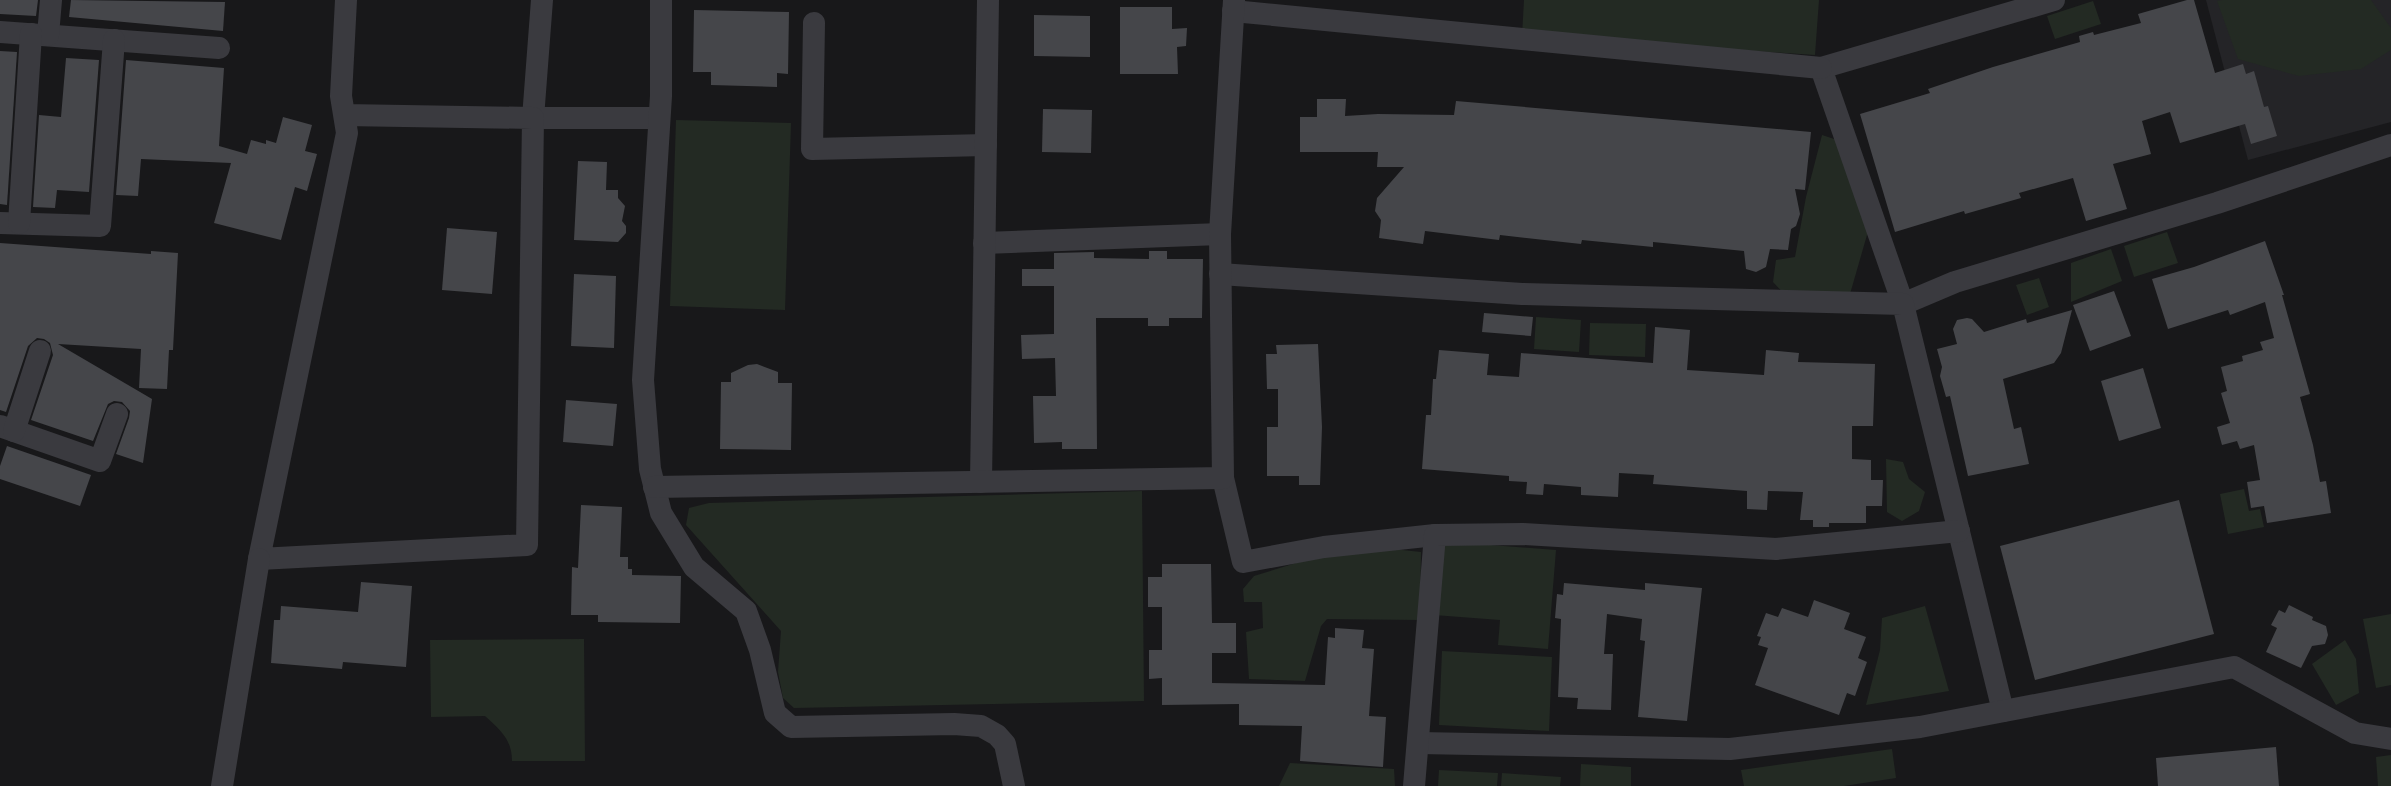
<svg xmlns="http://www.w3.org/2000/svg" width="2391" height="786" viewBox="0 0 2391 786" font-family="'Asap Condensed',sans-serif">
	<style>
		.built { fill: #242427 }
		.green { fill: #232a23 }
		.building { fill: #45464a }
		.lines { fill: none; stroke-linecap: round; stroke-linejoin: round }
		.minor { stroke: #3a3a3f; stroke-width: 22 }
	</style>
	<rect width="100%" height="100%" fill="#18181a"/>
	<polygon class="built" points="2206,0 2391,0 2391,122 2248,160"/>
	<g class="green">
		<polygon points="1524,0 1819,0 1815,55 1522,36"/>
		<polygon points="2223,0 2371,0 2391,28 2391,50 2361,69 2299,76 2238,59 2217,1"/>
		<polygon points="2093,1 2101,24 2055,39 2047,16"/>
		<polygon points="676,120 791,123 785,310 670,306"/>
		<polygon points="1822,135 1840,141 1869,228 1848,301 1788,298 1773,282 1776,260 1795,257 1806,197"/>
		<polygon points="2167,232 2178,263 2134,277 2124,246"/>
		<polygon points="2111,249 2122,281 2071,302 2071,263"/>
		<polygon points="2039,278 2049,307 2027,315 2016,285"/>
		<polygon points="1536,317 1581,320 1579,352 1534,349"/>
		<polygon points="1590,323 1646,324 1645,357 1589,355"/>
		<polygon points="1886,459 1903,462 1909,479 1925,492 1919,511 1902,521 1887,512"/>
		<polygon points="2244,489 2249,511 2260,509 2264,527 2228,534 2220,494"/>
		<polygon points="1142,491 1144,701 794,708 783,698 778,672 781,631 686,525 689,508 709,503"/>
		<polygon points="1440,541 1556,550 1548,649 1498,645 1500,620 1434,615"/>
		<polygon points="1384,548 1421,552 1420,620 1327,619 1321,626 1305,681 1249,679 1246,632 1263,628 1262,602 1244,602 1243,589 1254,576 1335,551"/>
		<polygon points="1925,606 1949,691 1866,705 1880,650 1882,618"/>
		<polygon points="2391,614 2391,685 2376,688 2363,619"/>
		<path d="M584,639L585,761H512C512,739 500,730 485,716L431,717L430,640Z"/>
		<polygon points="2345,640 2356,659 2359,693 2336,705 2312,664"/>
		<polygon points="1442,651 1552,657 1549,731 1439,725"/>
		<polygon points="1892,749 1896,778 1844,786 1744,786 1741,770"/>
		<polygon points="2391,755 2391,786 2378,786 2376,757"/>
		<polygon points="1290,763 1394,769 1395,786 1279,786"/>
		<polygon points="1581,764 1631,767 1631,786 1580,786"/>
		<polygon points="1439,770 1498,773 1497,786 1438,786"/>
		<polygon points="1502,773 1561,777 1560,786 1501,786"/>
	</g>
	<g class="building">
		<polygon points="0,0 38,0 36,16 0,14"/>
		<polygon points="71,0 225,2 223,31 69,17"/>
		<polygon points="2187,0 2194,0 2215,73 2243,64 2246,74 2254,71 2264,107 2268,106 2277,136 2251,144 2245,124 2180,143 2170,112 2142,121 2151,154 2113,164 2127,209 2086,221 2073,178 2019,193 2021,198 1965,214 1964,211 1895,232 1860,114 1930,93 1928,89 1993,67 2080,42 2079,36 2093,32 2094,35 2141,23 2138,14"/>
		<polygon points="1120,7 1172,7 1172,29 1187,28 1186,46 1177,47 1178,74 1120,74"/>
		<polygon points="694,10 789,12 788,74 777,73 777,87 711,85 711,72 693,72"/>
		<polygon points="1034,15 1090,16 1090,57 1034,56"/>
		<polygon points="0,51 17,52 7,205 0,204"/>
		<polygon points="66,58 99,60 89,192 57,190 55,208 33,207 39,115 61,117"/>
		<polygon points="126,60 224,68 219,146 247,154 251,140 266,144 266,140 276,143 283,117 312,125 305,151 317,154 307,191 295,187 281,240 214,223 231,163 141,159 138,196 116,195"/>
		<polygon points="1317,99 1346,99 1345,116 1378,114 1454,115 1456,101 1811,132 1805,190 1795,189 1800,214 1796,226 1791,229 1788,250 1770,249 1766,267 1756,272 1746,269 1744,251 1653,242 1653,247 1582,240 1581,244 1500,235 1499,240 1425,231 1423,244 1379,238 1381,220 1375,211 1377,198 1404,167 1377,167 1378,152 1300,152 1300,117 1317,117"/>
		<polygon points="1043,109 1092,110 1091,153 1042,152"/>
		<polygon points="578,161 607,162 606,190 618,190 618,198 625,206 622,221 626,226 626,233 618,242 574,240"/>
		<polygon points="447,228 497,232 492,294 442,290"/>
		<polygon points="2265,241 2284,295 2282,295 2310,394 2300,397 2313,445 2320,482 2326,481 2331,513 2267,523 2264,506 2251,508 2247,482 2260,480 2254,445 2240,449 2237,441 2222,445 2217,427 2230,423 2221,393 2227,391 2221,367 2243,361 2242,356 2263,350 2260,342 2274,338 2265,302 2230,315 2228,310 2168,329 2152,279 2194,267"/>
		<polygon points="0,243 151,254 151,251 178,253 173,350 169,350 167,389 139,388 141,349 58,344 152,399 143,463 116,454 129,418 130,411 122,402 114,401 108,404 93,441 31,420 53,355 50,343 44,339 37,338 28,346 6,412 0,410"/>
		<polygon points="1149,251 1167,251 1167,259 1203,259 1202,318 1169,318 1169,326 1148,326 1148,318 1096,318 1097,449 1062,449 1062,442 1034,443 1033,396 1056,396 1055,358 1022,359 1021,335 1054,334 1054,286 1022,286 1022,269 1054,269 1054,253 1094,252 1094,258 1149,259"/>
		<polygon points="574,274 616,276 614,348 571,346"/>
		<polygon points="2114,291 2131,336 2090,351 2073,305"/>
		<polygon points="2072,310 2061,353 2054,363 2003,379 2014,429 2021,427 2029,464 1968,476 1950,396 1946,397 1940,376 1942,367 1937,349 1957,344 1953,329 1957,320 1967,318 1972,319 1984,332 2026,319 2027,323"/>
		<polygon points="1484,313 1533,317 1531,336 1482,332"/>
		<polygon points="1655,327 1690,330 1687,370 1764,375 1766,350 1799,353 1798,362 1875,364 1873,426 1852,426 1852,459 1871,460 1871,480 1883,480 1882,506 1866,506 1866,523 1829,523 1829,527 1813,527 1813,520 1800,520 1803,492 1768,491 1767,510 1747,509 1747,491 1653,484 1654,475 1619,473 1618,497 1581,495 1581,487 1544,484 1543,495 1526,494 1527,482 1509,481 1509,476 1422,469 1426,415 1431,415 1433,379 1436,379 1439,350 1489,354 1487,375 1519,377 1521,353 1653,363"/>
		<polygon points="1318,344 1322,427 1320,485 1299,485 1299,476 1267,476 1267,427 1278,427 1278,389 1267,389 1266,354 1277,354 1276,345"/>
		<polygon points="757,364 778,372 778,383 792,383 791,450 720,449 721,382 731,382 731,373 748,365"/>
		<polygon points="2143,368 2161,428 2119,441 2101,381"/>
		<polygon points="566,400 617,404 613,446 563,442"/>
		<polygon points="7,446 91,475 80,506 0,479 0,466"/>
		<polygon points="2179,500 2214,634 2035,680 2000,546"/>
		<polygon points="581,505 622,507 620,557 628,557 628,569 632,569 632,575 681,576 680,623 598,622 598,615 571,615 572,567 578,568"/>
		<polygon points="1162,564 1211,564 1212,623 1236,623 1236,653 1212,653 1212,683 1325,685 1328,637 1335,638 1335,628 1364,630 1362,648 1374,649 1369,716 1386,717 1383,767 1300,761 1302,726 1239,725 1239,704 1162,705 1162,678 1149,679 1149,650 1162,650 1162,607 1148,607 1148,577 1162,577"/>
		<polygon points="361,582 412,586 406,667 343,662 342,669 271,663 274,620 280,620 281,606 358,612"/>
		<polygon points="1564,583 1645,590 1645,583 1702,588 1687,721 1638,717 1645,641 1640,640 1642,619 1607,614 1604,654 1613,654 1611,710 1577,709 1578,698 1558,697 1561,619 1555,618 1557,594 1563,595"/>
		<polygon points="1814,600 1850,613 1844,629 1866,637 1858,658 1867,662 1855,696 1847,693 1839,715 1755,685 1768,648 1758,645 1761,637 1757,636 1766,613 1778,617 1782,608 1808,617"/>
		<polygon points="2289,605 2313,617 2312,620 2326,626 2328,635 2325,644 2312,646 2301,668 2266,652 2277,628 2271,625 2279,610 2285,613"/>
		<polygon points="2276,747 2279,786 2158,786 2156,758"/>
	</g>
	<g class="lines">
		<g class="minor">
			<polyline points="542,0 533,118 659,118"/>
			<polyline points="661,0 661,96 643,380 650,469 661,513 694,567 746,611 760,650 775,713 791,727 954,724 981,726 997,735 1005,744 1014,786"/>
			<polyline points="2054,0 1821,68 1903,304 1955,282 2217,203 2391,145"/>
			<polyline points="1233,11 1821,68"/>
			<polyline points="814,23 812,149 986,145"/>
			<polyline points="0,32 219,48"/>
			<polyline points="48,35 51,0"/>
			<polyline points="344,115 533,118 527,545 259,559 347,133 341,96 346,0"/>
			<polyline points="0,223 100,226 114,40"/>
			<polyline points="19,223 31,34"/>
			<polyline points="984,243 1220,234"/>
			<polyline points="1220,274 1522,294 1903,304 2003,711"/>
			<polyline points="0,426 100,461 117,414"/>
			<polyline points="14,431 40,351"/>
			<polyline points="1223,478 1243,562 1324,547 1435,535"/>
			<polyline points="981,482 988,0"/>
			<polyline points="654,487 1223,478 1220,234 1234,0"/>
			<polyline points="1419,743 1730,749 1920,727 2234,667 2355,733 2391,739"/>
			<polyline points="222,786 259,559"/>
			<polyline points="1414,786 1435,535 1523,534 1776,549 1959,531"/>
		</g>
	</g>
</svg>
